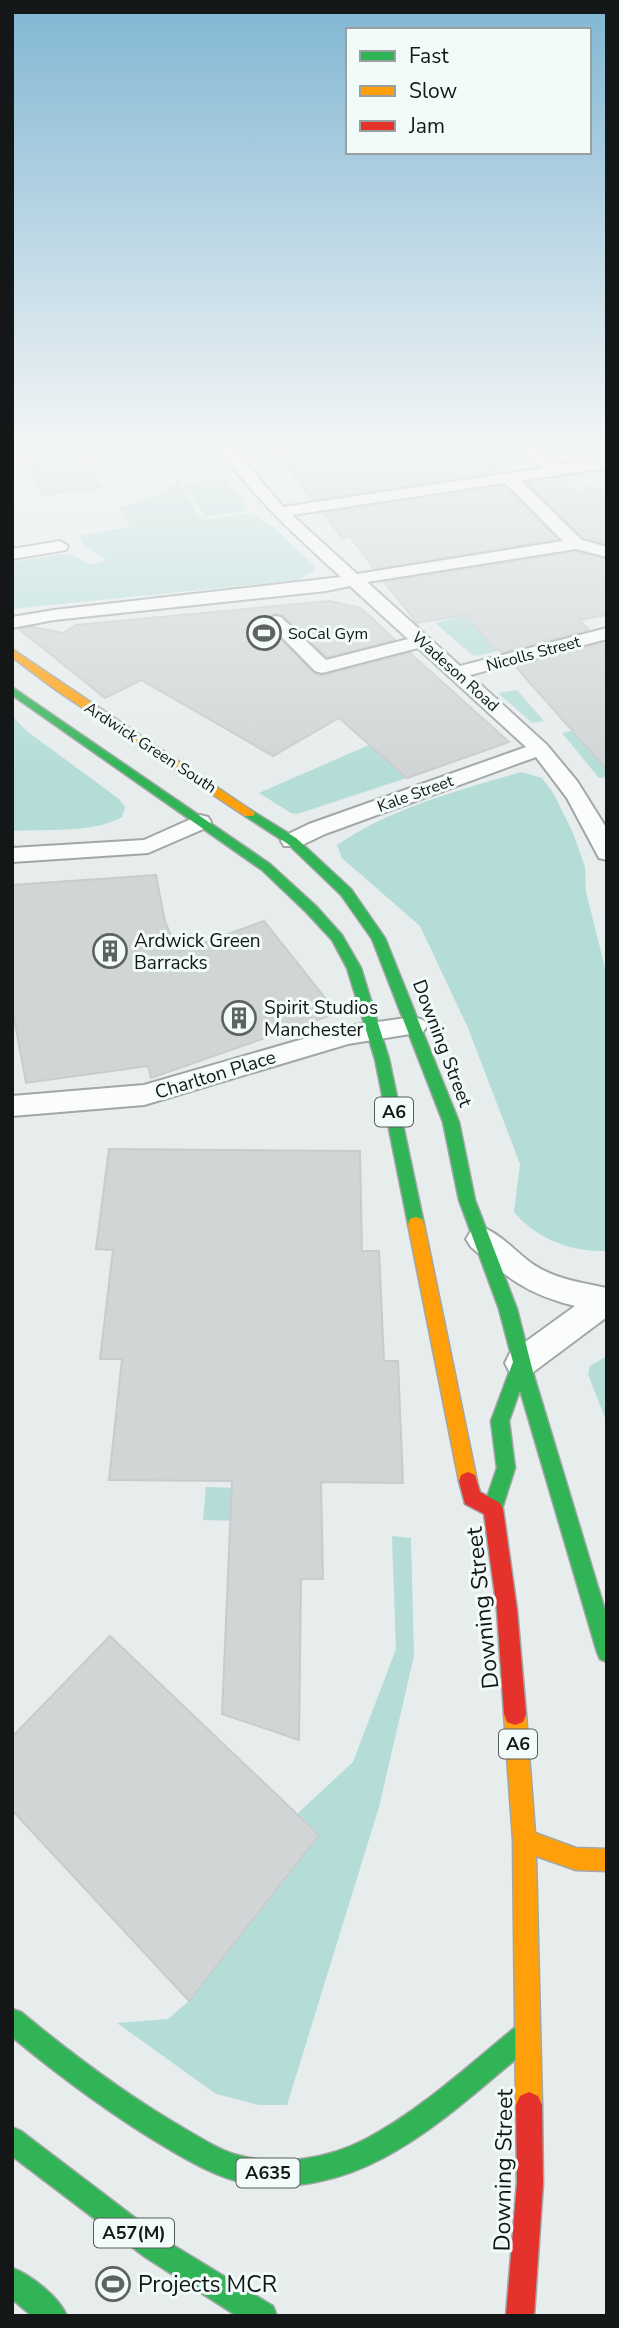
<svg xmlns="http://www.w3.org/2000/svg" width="619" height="2328" viewBox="0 0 619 2328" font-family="'Nunito Sans',sans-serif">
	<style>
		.green { fill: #b4ddd8 }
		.building { fill: #d1d5d5; stroke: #c8cccc; stroke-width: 2 }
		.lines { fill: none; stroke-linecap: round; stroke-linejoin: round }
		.street-casing { stroke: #a2a7a6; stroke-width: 4 }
		.fast-casing { stroke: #a2a7a6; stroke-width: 3 }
		.slow-casing { stroke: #a2a7a6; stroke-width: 3 }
		.jam-casing { stroke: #a2a7a6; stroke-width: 3 }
		.street { fill: #fbfcfc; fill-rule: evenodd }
		.fast { fill: #30b455; fill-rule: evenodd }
		.slow { fill: #ff9f0a; fill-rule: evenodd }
		.jam { fill: #e5322d; fill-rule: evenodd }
		.labels { text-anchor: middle; stroke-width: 6; stroke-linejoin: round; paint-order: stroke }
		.far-poi-label { font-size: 16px; fill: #141717; stroke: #f1fcfa; text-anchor: start }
		.far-street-label { font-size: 16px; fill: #141717; stroke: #f1fcfa }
		.shield { fill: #f1fcfa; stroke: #565c5b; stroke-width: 2 }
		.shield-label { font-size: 18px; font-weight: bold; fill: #141717 }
		.poi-label { font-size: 19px; fill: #141717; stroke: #f1fcfa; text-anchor: start }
		.street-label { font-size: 19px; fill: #141717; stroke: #f1fcfa }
		.near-street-label { font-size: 23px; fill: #141717; stroke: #f1fcfa }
		.near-poi-label { font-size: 23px; fill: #141717; stroke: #f1fcfa; text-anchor: start }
	</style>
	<rect width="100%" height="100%" fill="#e7ecec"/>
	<g class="green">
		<polygon points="226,478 248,511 205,517 183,483"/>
		<polygon points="178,482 202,520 251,513 272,526 314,566 314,570 298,580 12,609 12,562 63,554 70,554 92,565 107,560 83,545 78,536 130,527 119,507 155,497"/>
		<polygon points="473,614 546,639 477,656 472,655 435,623"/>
		<polygon points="517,690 544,721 532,723 498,693"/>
		<path d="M12,716L28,732L119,799L125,807L122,817C96,833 44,829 12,831Z"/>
		<polygon points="574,730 604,767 607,767 607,777 599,778 562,733"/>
		<polygon points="369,745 407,778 297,814 291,813 259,793"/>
		<path d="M521,772L542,778L554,794L573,833L585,867L586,892L607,976V1251C571,1252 538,1240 514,1212L520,1164L468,1028L420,926L342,858L337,845C391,808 459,790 521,772Z"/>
		<polygon points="607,1356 607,1423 588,1374 590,1366"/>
		<polygon points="206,1487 309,1490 309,1523 203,1520"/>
		<polygon points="392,1536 411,1538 414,1656 379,1807 287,2105 259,2105 216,2094 117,2023 168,2019 189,2001 319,1835 297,1814 353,1762 396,1649"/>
	</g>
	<g class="building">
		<polygon points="19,447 79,447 102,487 44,495"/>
		<polygon points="271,447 465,447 510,459 496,472 313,500"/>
		<polygon points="560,479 578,494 587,487 607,492 607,544 583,538 528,484"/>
		<polygon points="505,487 558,539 374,569 350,536 342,538 324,513"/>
		<polygon points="576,552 607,559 607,615 579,620 589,630 503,652 495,649 466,615 417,623 384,582"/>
		<polygon points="329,601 361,608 395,640 327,657 283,615 274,614 263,621 313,673 321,676 410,653 509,742 407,778 339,718 273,756 141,680 105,698 19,629 33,627 63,633 76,625"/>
		<polygon points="602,643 607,648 607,770 515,666"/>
		<polygon points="156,875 165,922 179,952 264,921 337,1013 151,1078 148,1066 26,1083 12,1007 12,885"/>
		<polygon points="109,1149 360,1151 362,1251 379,1251 384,1361 398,1361 403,1483 321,1482 323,1579 301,1579 299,1740 222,1714 232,1481 109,1480 122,1359 100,1359 113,1250 96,1249"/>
		<polygon points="110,1636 319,1835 189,2001 12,1810 12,1737"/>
	</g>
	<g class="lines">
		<g class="street-casing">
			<g id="street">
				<path d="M218,447H233L283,507L543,468L514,447H531L560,465L607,458V468L521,481L582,540L607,547V557L576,549L367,582L460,666L607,628V639L470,675L547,745L577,781L607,829V860L599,858L567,798L536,757L325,834L300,846H284L281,841L284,836L309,824L526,747L418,648L322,673L315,671L266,621L275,616L281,617L326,660L408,639L350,586L326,591L54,620L12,628V617L54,610L341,577C296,536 253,497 218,447ZM505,483L563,541L357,574L292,515Z"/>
				<polygon points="60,541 68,546 66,550 12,559 12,549"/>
				<polygon points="200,815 208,817 211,822 208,827 148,853 12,862 12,848 144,840"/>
				<polygon points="414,1017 423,1020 427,1026 423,1032 348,1044 144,1105 12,1116 12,1096 144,1085 348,1026"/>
				<path d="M481,1227C502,1234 516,1253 534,1265C555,1279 583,1283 607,1288V1317L532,1373L521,1377L510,1373L505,1363L510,1353L575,1306C527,1294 508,1278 471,1247L466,1239L471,1231Z"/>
			</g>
		</g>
		<g class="fast-casing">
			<g id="fast">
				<polygon points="12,687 270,864 316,906 342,935 361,968 389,1059 424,1224 422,1229 410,1229 408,1224 375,1059 347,968 332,940 306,912 262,870 12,695"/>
				<polygon points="249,809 296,838 351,889 385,938 459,1122 475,1200 517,1309 534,1376 607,1617 607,1662 600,1659 597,1652 520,1390 509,1421 515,1468 500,1515 493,1518 486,1515 483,1509 497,1468 491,1421 513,1362 499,1309 459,1200 443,1122 372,939 341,895 288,844 245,816 245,810"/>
				<path d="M12,2009L21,2012C73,2055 126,2095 185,2129C201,2138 218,2150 237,2155C278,2167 328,2159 366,2139C422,2109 469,2065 518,2025L527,2022L536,2025L539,2034L536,2043C486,2082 440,2128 383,2158C342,2180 292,2192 245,2183C219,2178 195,2164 172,2151C116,2118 63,2079 12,2037Z"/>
				<polygon points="12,2127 21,2131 163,2239 273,2306 277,2316 237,2316 145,2257 12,2156"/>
				<path d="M12,2268C31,2275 59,2297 67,2316H32L12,2299Z"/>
			</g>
		</g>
		<g class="slow-casing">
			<g id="slow">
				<polygon points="12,649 255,813 253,816 245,816 56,690 12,657"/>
				<polygon points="416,1217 422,1219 424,1224 477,1481 475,1487 468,1490 461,1487 459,1481 408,1224 410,1219"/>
				<polygon points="515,1703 523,1706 526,1714 535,1833 576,1848 607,1849 607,1871 576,1870 536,1856 542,2105 538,2114 529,2118 520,2114 516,2105 513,1840 504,1714 507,1706"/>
			</g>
		</g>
		<g class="jam-casing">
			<g id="jam">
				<polygon points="468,1472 475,1475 480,1492 500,1503 503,1509 517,1610 526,1714 523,1722 515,1725 507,1722 504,1714 497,1610 484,1514 465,1504 459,1481 461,1475"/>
				<polygon points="529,2092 538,2096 542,2105 543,2183 534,2316 506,2316 517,2183 516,2105 520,2096"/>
			</g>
		</g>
		<use href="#street" class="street"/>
		<use href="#fast" class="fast"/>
		<use href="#slow" class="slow"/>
		<use href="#jam" class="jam"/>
	</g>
	<linearGradient id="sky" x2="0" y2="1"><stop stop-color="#80b6d3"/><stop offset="0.58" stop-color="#f4f6f6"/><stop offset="1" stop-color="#f4f6f6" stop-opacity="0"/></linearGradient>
	<rect width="619" height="773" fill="url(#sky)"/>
	<defs>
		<g id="stadium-ring" transform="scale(1.75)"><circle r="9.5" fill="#f1fcfa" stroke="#5e6262" stroke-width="1.5"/><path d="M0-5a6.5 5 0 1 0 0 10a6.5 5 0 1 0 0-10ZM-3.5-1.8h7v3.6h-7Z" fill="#5e6262"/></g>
		<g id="building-ring" transform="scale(1.75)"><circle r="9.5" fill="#f1fcfa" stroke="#5e6262" stroke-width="1.5"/><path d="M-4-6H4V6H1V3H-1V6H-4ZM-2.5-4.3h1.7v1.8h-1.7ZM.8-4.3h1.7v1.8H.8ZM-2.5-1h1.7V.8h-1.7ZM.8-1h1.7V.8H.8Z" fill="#5e6262"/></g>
	</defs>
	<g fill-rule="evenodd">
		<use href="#stadium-ring" x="264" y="633"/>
		<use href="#building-ring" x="110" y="951"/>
		<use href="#building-ring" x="239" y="1018"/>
		<use href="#stadium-ring" x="113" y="2284"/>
	</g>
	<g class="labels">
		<g class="far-poi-label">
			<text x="288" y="639">SoCal Gym</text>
		</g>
		<g class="far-street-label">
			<text transform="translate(533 653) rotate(-15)" y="6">Nicolls Street</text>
			<text transform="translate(456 671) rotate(42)" y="6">Wadeson Road</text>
			<text transform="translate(151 747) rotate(33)" y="6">Ardwick Green South</text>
			<text transform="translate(415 793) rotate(-20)" y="6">Kale Street</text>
		</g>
		<g class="shield">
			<rect x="375" y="1097.5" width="38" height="29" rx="5"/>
			<rect x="499" y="1729.5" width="38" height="29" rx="5"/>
			<rect x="236.5" y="2158.5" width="63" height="29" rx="5"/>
			<rect x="94" y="2218.5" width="80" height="29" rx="5"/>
		</g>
		<g class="shield-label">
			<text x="394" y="1118">A6</text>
			<text x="518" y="1750">A6</text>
			<text x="268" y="2179">A635</text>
			<text x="134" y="2239">A57(M)</text>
		</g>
		<g class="poi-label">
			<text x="134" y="947">Ardwick Green<tspan x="134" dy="22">Barracks</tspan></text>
			<text x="264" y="1014">Spirit Studios<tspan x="264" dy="22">Manchester</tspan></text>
		</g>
		<g class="street-label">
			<text transform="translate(443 1043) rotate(69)" y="7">Downing Street</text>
			<text transform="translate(215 1074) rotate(-17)" y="7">Charlton Place</text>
		</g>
		<g class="near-street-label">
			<text transform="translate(482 1608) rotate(-96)" y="8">Downing Street</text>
			<text transform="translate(503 2170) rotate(-89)" y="8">Downing Street</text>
		</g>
		<g class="near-poi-label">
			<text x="138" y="2292">Projects MCR</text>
		</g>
	</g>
	<rect width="619" height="2328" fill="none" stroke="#141717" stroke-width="28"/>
	<rect x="346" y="28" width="245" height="126" fill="#f1fcfa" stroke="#99a09f" stroke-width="2"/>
	<rect x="360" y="51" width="35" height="10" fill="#30b455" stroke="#99a09f" stroke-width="2"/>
	<text x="409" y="63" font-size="21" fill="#141717">Fast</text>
	<rect x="360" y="86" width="35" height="10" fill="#ff9f0a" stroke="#99a09f" stroke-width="2"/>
	<text x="409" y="98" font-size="21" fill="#141717">Slow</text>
	<rect x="360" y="121" width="35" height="10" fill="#e5322d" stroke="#99a09f" stroke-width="2"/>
	<text x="409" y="133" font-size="21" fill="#141717">Jam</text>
</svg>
